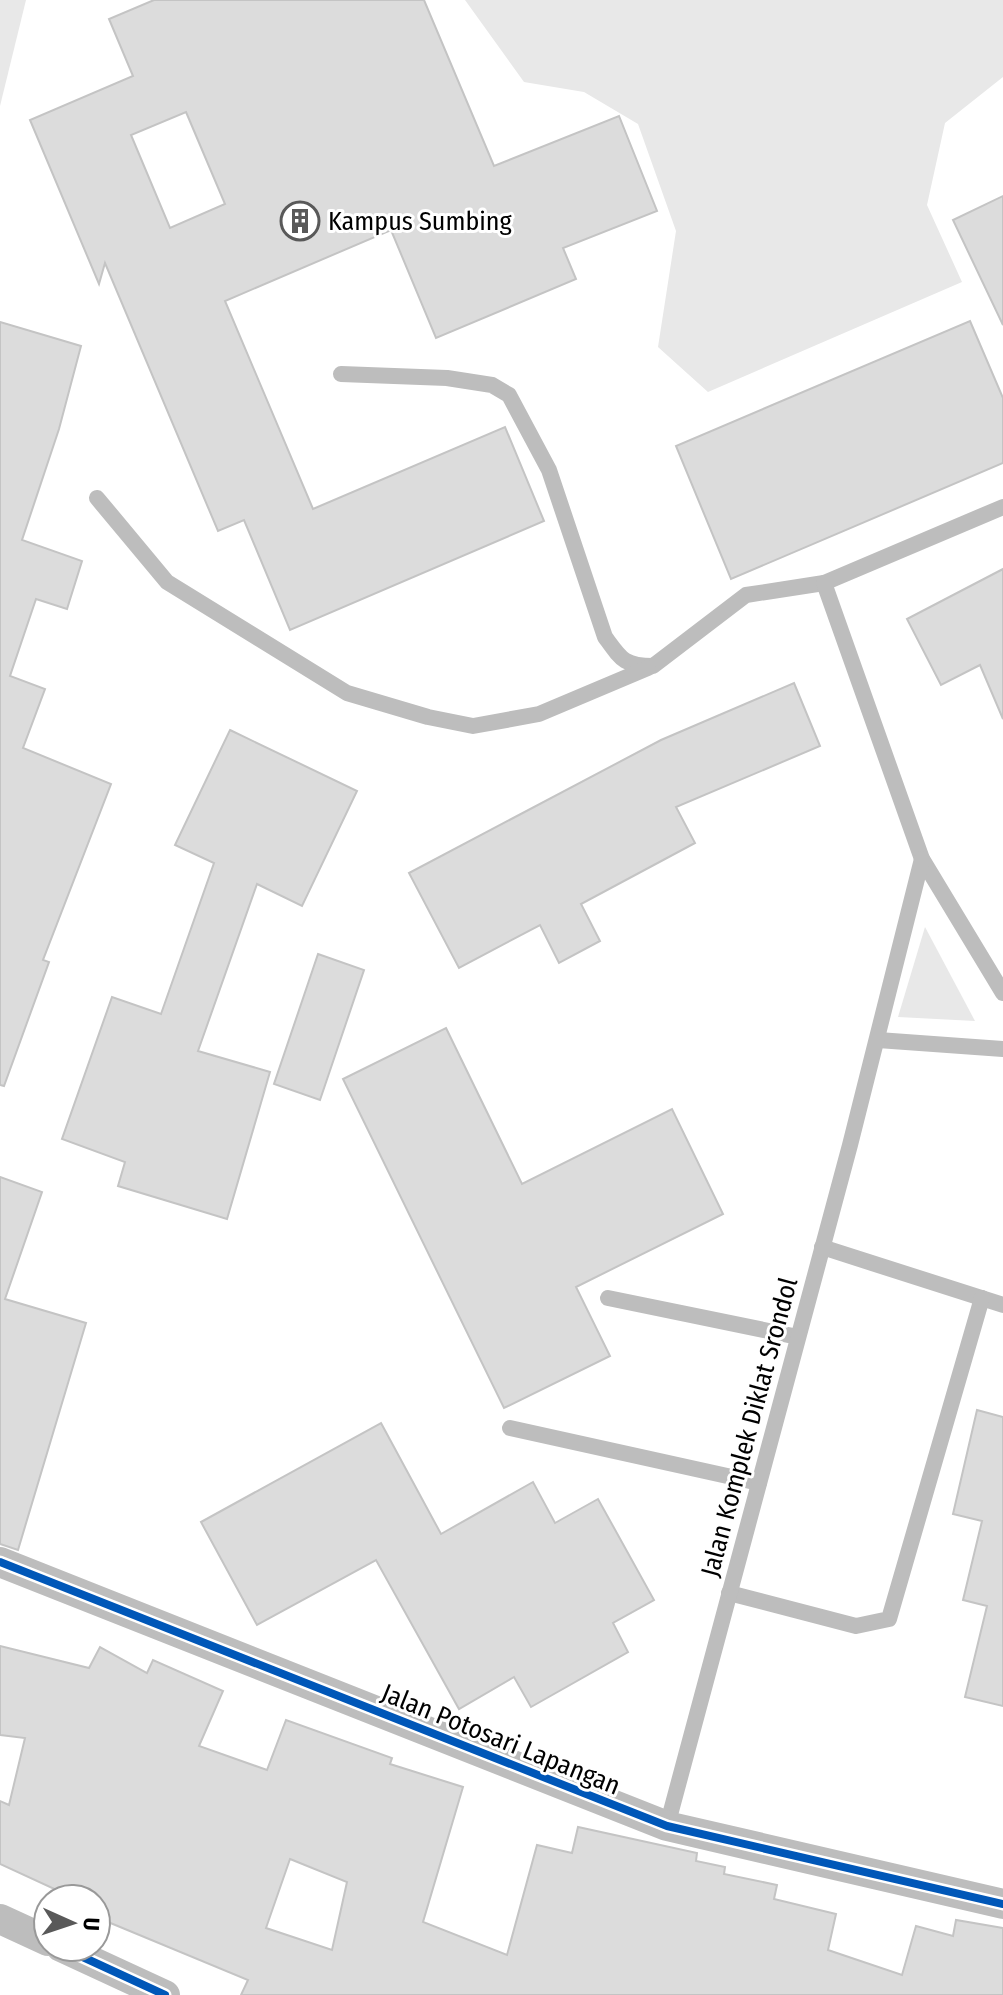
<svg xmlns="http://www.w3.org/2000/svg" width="1003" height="1995" viewBox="0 0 1003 1995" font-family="'Fira Sans Condensed',sans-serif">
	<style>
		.green { fill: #e8e8e8 }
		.building { fill: #dcdcdc; stroke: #c4c4c4; stroke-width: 2; fill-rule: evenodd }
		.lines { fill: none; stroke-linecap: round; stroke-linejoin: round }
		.service { stroke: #bdbdbd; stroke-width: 16 }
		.minor { stroke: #bdbdbd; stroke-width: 30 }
		.cycleway-casing { stroke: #fff; stroke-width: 13 }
		.cycleway { stroke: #0057b8; stroke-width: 8 }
		.labels { text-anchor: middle; stroke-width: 6; stroke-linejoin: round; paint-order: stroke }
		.poi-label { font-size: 26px; fill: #000; stroke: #fff; text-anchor: start }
		.street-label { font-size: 26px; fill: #000; stroke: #fff }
	</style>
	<rect width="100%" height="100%" fill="#fff"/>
	<g class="green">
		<polygon points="0,0 26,0 0,106"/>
		<polygon points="465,0 1003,0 1003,77 945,123 927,205 962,282 708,392 658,347 676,231 638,124 584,92 524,82"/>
		<polygon points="925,927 975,1021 898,1017"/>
	</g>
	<g class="building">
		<path d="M154,0H424L494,166L619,116L657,211L563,248L576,279L436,338L391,230L225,301L313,509L505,427L544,521L290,630L244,520L218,531L105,263L99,284L30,120L133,76L109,19ZM186,112L225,204L170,228L131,135Z"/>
		<polygon points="1003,196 1003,325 953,220"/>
		<polygon points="970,321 1003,398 1003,463 731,579 676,446"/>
		<polygon points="0,322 81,346 59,429 22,540 82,561 67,609 36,599 10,676 45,689 23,748 111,784 43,960 49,962 4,1086 0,1085"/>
		<polygon points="1003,569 1003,719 980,665 941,685 907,619"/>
		<polygon points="794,683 820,746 676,807 695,843 581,904 600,941 559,963 540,925 459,968 409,873 661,740"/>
		<polygon points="230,730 357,791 302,906 257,884 198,1051 270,1072 227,1219 118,1186 125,1162 62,1139 112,997 161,1014 214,863 175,845"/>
		<polygon points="318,954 364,970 320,1100 274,1084"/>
		<polygon points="446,1028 522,1184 672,1109 723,1214 576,1287 610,1356 504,1408 343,1079"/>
		<polygon points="0,1177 42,1192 5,1299 86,1323 18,1550 0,1544"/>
		<polygon points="977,1410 1003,1417 1003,1706 965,1697 987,1606 963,1600 982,1521 953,1514"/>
		<polygon points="381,1423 441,1534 533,1482 555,1523 598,1499 654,1600 613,1623 628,1652 531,1707 514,1677 459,1709 376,1560 257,1625 201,1522"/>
		<path d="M0,1646L89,1668L100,1647L147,1673L153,1660L223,1691L199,1746L267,1770L286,1720L392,1758L390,1764L463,1787L423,1922L507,1955L537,1845L572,1853L578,1827L697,1853L696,1861L725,1867L724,1874L777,1885L774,1899L836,1914L828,1950L902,1975L916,1926L953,1936L956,1920L1003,1928V1995H241L248,1980L96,1917V1899H76L0,1864V1801L9,1805L25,1738L0,1735ZM290,1859L347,1882L332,1950L266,1928Z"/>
	</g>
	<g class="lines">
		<g class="service">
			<path d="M341,374L447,378L492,385L509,395L549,470L605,637C621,659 624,666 653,666L746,595L824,583"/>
			<polyline points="97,498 167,582 347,693 428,717 473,726 539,714 648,668"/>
			<polyline points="1003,507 824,583 922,859 1003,993"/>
			<polyline points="878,1040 1003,1049"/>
			<polyline points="822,1247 1003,1305"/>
			<polyline points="608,1298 798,1337"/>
			<polyline points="510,1428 759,1483"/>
			<polyline points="729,1593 856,1626 889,1619 982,1298"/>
			<polyline points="667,1826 850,1145 922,859"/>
		</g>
		<g class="minor">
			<polyline points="0,1562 667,1826 1003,1904"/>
			<polyline points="0,1919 48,1941"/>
			<polyline points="61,1947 165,1995"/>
		</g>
		<g class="cycleway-casing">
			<g id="cycleway">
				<polyline points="0,1562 667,1826 1003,1904"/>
				<polyline points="61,1947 165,1995"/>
			</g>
		</g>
		<use href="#cycleway" class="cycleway"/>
	</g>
	<defs>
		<g id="building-ring" transform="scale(2)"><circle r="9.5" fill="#fff" stroke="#595959" stroke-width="1.5"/><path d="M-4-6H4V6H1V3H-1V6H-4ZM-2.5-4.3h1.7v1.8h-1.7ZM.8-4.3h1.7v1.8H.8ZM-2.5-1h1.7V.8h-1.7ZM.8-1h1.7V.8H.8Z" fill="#595959"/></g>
	</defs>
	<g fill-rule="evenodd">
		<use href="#building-ring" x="300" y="221"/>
	</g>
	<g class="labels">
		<g class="poi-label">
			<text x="328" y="230">Kampus Sumbing</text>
		</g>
		<g class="street-label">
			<text transform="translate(749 1427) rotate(-75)" y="9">Jalan Komplek Diklat Srondol</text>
			<text transform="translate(501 1739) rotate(22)" y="9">Jalan Potosari Lapangan</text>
		</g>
	</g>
	<g transform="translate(72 1923) rotate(93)"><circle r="38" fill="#ffffff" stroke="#999999" stroke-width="2"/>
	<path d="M0-6L14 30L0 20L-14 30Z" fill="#595959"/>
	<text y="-12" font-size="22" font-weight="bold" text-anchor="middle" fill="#000000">U</text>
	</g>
</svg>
